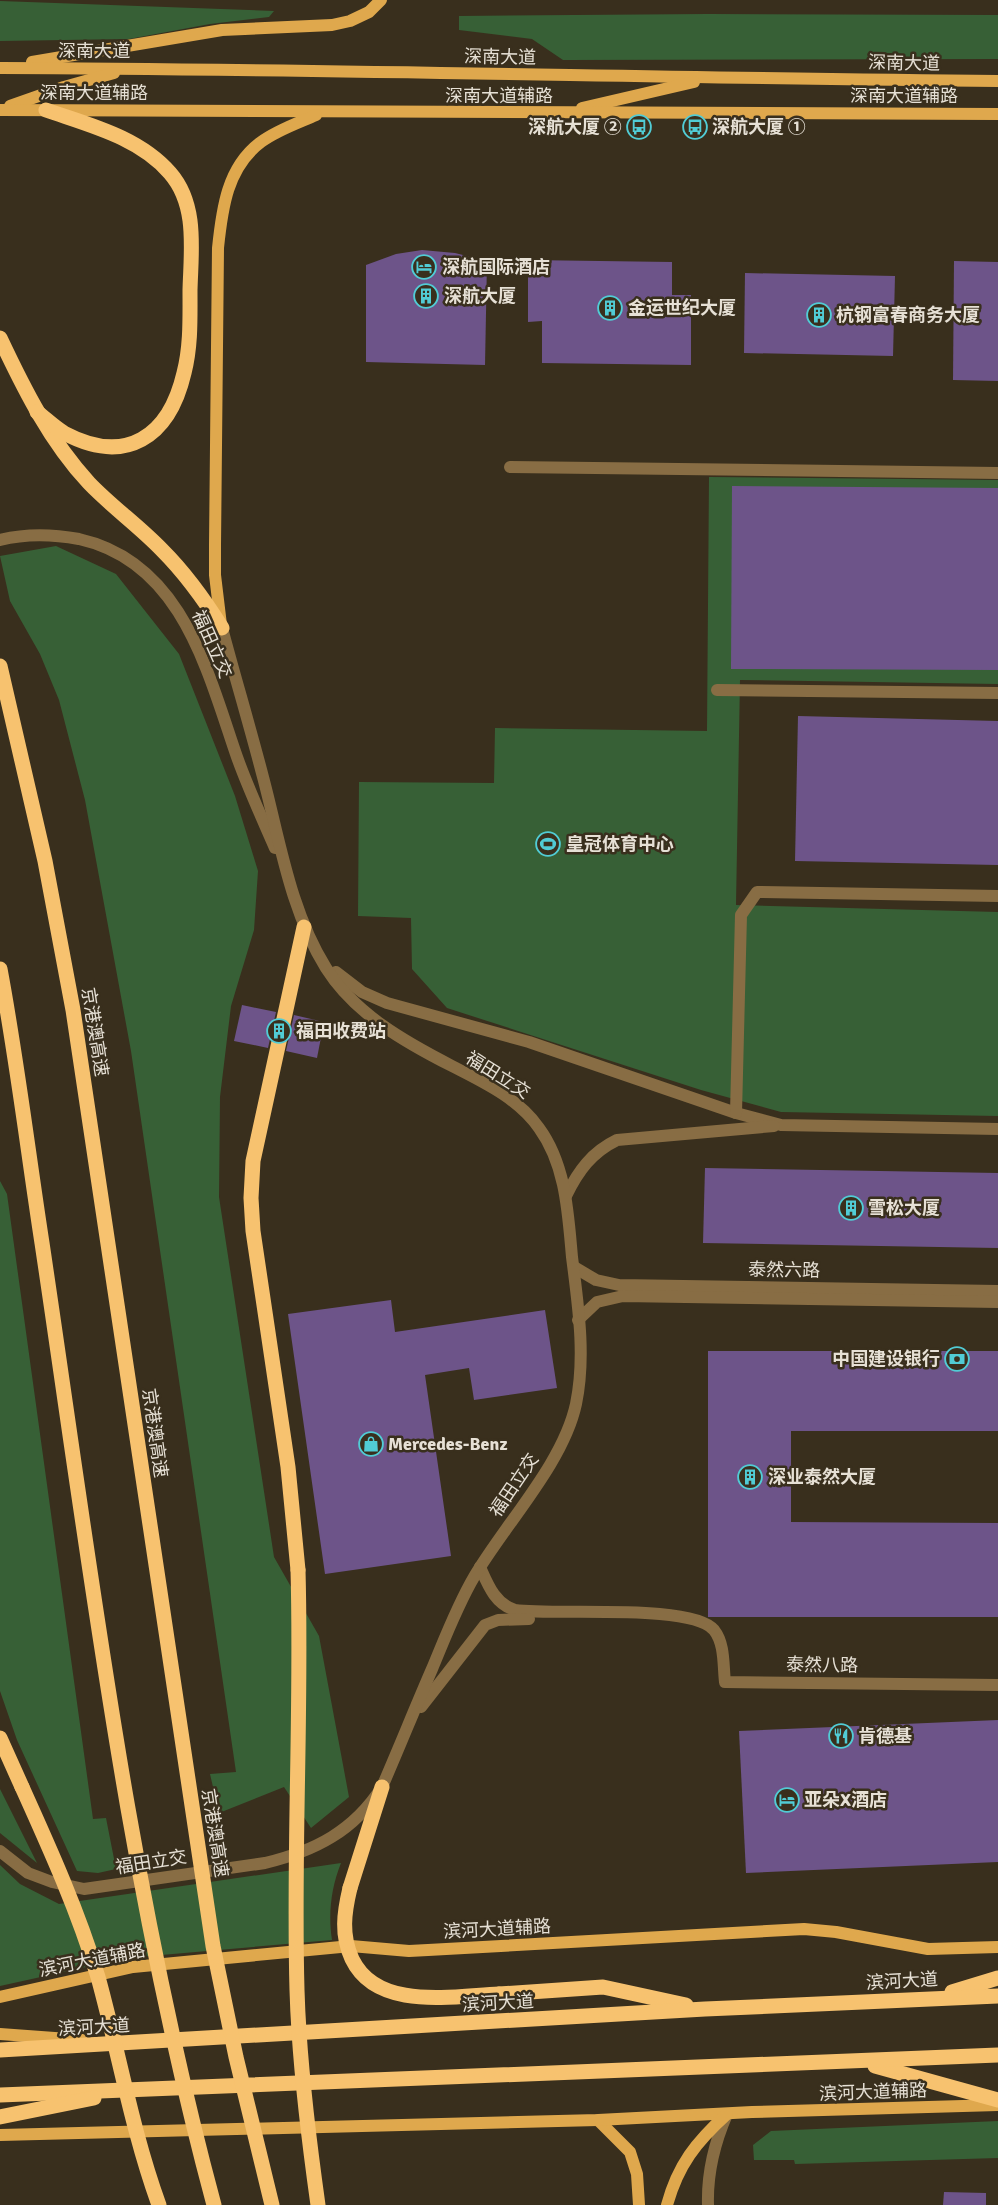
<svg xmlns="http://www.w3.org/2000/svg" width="998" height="2205" viewBox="0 0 998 2205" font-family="Signika,'Noto Sans SC',sans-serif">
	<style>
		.green { fill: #376036 }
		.building { fill: #6d5489 }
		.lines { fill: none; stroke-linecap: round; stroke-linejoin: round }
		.minor { stroke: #886d44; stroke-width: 12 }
		.major { stroke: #dfa84d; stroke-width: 12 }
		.highway { stroke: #f7c26f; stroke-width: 15 }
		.highway-bridge { stroke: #f7c26f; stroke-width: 15 }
		.labels { text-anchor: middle; stroke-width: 5; stroke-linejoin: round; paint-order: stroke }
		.street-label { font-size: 18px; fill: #e6e0d5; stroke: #392f1d }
		.poi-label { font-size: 18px; font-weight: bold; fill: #e6e0d5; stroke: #392f1d; text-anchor: start }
	</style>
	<rect width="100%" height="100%" fill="#392f1d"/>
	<g class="green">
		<polygon points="0,1 274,11 269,17 210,24 129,39 0,41"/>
		<polygon points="708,14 998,15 998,59 563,60 532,39 459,30 459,16"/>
		<polygon points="709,477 998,480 998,684 740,680 736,905 998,912 998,1116 781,1112 701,1090 447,1008 412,969 411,918 358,916 359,782 494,783 495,728 707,731"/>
		<polygon points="56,546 116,574 179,654 235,796 258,871 254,930 231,1006 220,1097 219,1197 274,1557 319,1636 349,1797 311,1828 284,1787 219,1813 210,1774 236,1772 131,1051 85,800 59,700 40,654 10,601 0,556"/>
		<polygon points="0,1181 7,1194 93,1819 106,1818 116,1869 98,1873 77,1871 17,1740 0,1691"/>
		<polygon points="0,1789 37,1863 0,1833"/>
		<path d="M341,1863C331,1888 328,1914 332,1940L127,1958L0,1986V1865L20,1884L59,1904Z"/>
		<polygon points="998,2121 998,2158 795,2164 794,2160 754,2160 753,2145 771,2131"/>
	</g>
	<g class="building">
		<polygon points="422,250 455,253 487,261 485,365 366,362 366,265 396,254"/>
		<polygon points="528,260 672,262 672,295 691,295 691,365 542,363 542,321 528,322"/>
		<polygon points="954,261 998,262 998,381 953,380"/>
		<polygon points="745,273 895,276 893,356 744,353"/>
		<polygon points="732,486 998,488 998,670 731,669"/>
		<polygon points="798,716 998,721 998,865 795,861"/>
		<polygon points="242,1005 276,1012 268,1048 234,1041"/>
		<polygon points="294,1015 324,1022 317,1058 286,1051"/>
		<polygon points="705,1168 998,1173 998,1248 703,1243"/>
		<polygon points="391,1300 395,1332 545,1310 557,1388 474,1400 469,1368 425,1375 451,1556 325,1574 288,1314"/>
		<polygon points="708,1351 998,1351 998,1431 791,1431 791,1522 998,1523 998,1617 708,1617"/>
		<polygon points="998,1720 998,1862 746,1873 739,1731"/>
		<polygon points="944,2192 986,2193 986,2205 943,2205"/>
	</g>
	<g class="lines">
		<g class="minor">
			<polyline points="510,467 998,473"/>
			<path d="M0,540C27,533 52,534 79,539C182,562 207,670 237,757C248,788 262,818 275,848"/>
			<polyline points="717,690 998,693"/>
			<polyline points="336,972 362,992 387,1003 529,1042 736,1113 781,1125 998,1129"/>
			<polyline points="736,1113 741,915 757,892 998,896"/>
			<path d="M566,1196C578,1171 592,1152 617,1140L774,1126"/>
			<polyline points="574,1267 596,1280 619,1285 998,1291"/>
			<polyline points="578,1320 597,1302 623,1296 998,1302"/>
			<path d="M480,1567C488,1585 495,1604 515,1610C555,1616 691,1603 714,1630C725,1644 723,1665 725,1682L998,1685"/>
			<polyline points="421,1707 485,1625 498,1620 529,1619"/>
			<path d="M0,1851L28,1873L52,1882L84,1889L265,1863C315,1851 354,1831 382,1787C399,1748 415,1708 432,1669C445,1638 457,1606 474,1577C505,1524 563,1464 576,1404C586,1356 578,1305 572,1257C568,1213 566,1165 539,1128C518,1098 483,1082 452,1066C405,1042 355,1014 326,968C290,910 280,841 263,777C250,727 235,677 222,628"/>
			<path d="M708,2205C707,2172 714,2144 727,2114"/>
		</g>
		<g class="major">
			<polyline points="32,62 222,30 332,25 350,21 369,12 381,0"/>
			<path d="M0,68C333,69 665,78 998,81"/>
			<polyline points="10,106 64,87 114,73"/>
			<polyline points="582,108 694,82"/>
			<polyline points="0,110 998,114"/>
			<path d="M221,625L215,575V545L218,248C222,209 227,167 261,142C277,130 298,123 316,115"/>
			<polyline points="0,1997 133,1967 351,1946 409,1951 428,1950 804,1929 836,1932 928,1949 998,1947"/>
			<polyline points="0,2034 82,2040"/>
			<polyline points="598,2120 630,2152 637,2174 639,2205"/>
			<polyline points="0,2135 598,2120 752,2112 998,2105"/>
			<path d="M667,2205C678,2165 696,2142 727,2114"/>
		</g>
		<g class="highway">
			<path d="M0,338C24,389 50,441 89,483C112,507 139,526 162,550C185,573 204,599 222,628"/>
			<path d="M37,412C45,418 54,427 64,433C126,466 169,437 184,373C191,346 190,318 190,290C191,251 198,205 170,173C139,137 89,125 46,110"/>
			<polyline points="298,1570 288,1467 253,1231 251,1198 253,1161 304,927"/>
			<polyline points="0,1738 22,1787"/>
			<polyline points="350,1888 382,1787"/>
			<polyline points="952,1992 998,1978"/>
			<polyline points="499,1994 603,1987 686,2005"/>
			<polyline points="0,2050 705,2009 998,1996"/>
			<polyline points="875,2066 998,2100"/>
			<polyline points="0,2095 998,2055"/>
			<polyline points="0,2117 94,2098"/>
		</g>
		<g class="highway-bridge">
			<polyline points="0,666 45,861 73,1010 213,1946 236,2057 272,2205"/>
			<path d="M0,969C17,1060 28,1152 42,1243C90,1565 129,1890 214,2205"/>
			<path d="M298,1570C302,1710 293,1850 297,1990C299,2062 308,2134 318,2205"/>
			<path d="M22,1787C50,1849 78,1911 98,1977C119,2053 132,2131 159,2205"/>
			<path d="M350,1888C344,1913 341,1935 352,1959C377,2011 452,1996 499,1994"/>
		</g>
	</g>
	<defs>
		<g id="bus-ring" transform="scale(1.25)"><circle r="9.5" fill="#392f1d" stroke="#51ccd5" stroke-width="1.5"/><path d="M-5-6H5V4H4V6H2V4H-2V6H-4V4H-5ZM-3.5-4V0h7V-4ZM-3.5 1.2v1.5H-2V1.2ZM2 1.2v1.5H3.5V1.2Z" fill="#51ccd5"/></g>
		<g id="hotel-ring" transform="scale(1.25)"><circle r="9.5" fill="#392f1d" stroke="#51ccd5" stroke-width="1.5"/><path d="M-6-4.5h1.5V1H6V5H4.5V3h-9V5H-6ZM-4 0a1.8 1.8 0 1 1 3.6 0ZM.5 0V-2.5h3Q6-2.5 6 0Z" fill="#51ccd5"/></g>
		<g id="building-ring" transform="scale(1.25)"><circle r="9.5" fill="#392f1d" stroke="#51ccd5" stroke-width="1.5"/><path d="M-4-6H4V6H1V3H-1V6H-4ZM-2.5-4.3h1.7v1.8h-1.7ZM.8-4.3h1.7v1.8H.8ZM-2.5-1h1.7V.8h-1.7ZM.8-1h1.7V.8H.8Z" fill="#51ccd5"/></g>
		<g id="stadium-ring" transform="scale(1.25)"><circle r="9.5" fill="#392f1d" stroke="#51ccd5" stroke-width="1.5"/><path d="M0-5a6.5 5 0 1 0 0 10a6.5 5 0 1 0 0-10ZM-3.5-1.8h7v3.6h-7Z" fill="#51ccd5"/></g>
		<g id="bank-ring" transform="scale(1.25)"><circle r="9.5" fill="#392f1d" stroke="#51ccd5" stroke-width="1.5"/><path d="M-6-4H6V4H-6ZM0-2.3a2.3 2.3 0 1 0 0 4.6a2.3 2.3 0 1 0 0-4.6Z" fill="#51ccd5"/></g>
		<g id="shop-ring" transform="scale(1.25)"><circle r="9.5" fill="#392f1d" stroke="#51ccd5" stroke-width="1.5"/><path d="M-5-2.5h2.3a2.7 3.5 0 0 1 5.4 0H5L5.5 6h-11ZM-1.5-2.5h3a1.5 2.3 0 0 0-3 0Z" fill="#51ccd5"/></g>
		<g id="restaurant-ring" transform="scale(1.25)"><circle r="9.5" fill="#392f1d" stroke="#51ccd5" stroke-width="1.5"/><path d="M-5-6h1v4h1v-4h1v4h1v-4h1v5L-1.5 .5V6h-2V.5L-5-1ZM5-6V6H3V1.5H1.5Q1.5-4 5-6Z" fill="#51ccd5"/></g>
	</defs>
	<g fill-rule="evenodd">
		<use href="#bus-ring" x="639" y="127"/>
		<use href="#bus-ring" x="695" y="127"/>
		<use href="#hotel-ring" x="424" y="267"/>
		<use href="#building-ring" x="426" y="296"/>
		<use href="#building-ring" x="610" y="308"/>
		<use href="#building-ring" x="819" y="315"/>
		<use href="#stadium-ring" x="548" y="844"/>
		<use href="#building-ring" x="279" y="1031"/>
		<use href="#building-ring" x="851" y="1208"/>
		<use href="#bank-ring" x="957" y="1359"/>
		<use href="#shop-ring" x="371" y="1444"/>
		<use href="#building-ring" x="750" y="1477"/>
		<use href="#restaurant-ring" x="841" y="1736"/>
		<use href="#hotel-ring" x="787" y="1800"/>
	</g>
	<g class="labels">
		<g class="street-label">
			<text x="94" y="57">深南大道</text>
			<text transform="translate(500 57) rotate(1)" y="6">深南大道</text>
			<text transform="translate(904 63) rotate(1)" y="6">深南大道</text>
			<text x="94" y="99">深南大道辅路</text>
			<text x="499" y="102">深南大道辅路</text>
			<text x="904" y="102">深南大道辅路</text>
			<text transform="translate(212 644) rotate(66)" y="6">福田立交</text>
			<text transform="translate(95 1032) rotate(81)" y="6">京港澳高速</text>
			<text transform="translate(498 1075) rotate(32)" y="6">福田立交</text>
			<text transform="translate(784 1270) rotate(1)" y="6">泰然六路</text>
			<text transform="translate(155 1433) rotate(82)" y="6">京港澳高速</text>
			<text transform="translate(514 1485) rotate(-56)" y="6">福田立交</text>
			<text transform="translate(822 1665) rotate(1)" y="6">泰然八路</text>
			<text transform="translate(215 1833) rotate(81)" y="6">京港澳高速</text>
			<text transform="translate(151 1862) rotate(-9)" y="6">福田立交</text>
			<text transform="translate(497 1929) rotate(-3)" y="6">滨河大道辅路</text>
			<text transform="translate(92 1960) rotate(-11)" y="6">滨河大道辅路</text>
			<text transform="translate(902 1981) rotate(-3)" y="6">滨河大道</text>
			<text transform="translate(498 2003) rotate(-3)" y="6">滨河大道</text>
			<text transform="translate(94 2027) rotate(-3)" y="6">滨河大道</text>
			<text transform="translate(873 2092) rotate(-2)" y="6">滨河大道辅路</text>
		</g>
		<g class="poi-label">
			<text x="622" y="133" text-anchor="end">深航大厦 ②</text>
			<text x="712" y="133">深航大厦 ①</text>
			<text x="442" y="273">深航国际酒店</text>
			<text x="444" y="302">深航大厦</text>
			<text x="628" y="314">金运世纪大厦</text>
			<text x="836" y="321">杭钢富春商务大厦</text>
			<text x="566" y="850">皇冠体育中心</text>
			<text x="296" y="1037">福田收费站</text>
			<text x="868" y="1214">雪松大厦</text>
			<text x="940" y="1365" text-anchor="end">中国建设银行</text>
			<text x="388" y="1450">Mercedes-Benz</text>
			<text x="768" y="1483">深业泰然大厦</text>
			<text x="858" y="1742">肯德基</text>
			<text x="804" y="1806">亚朵X酒店</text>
		</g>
	</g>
</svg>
